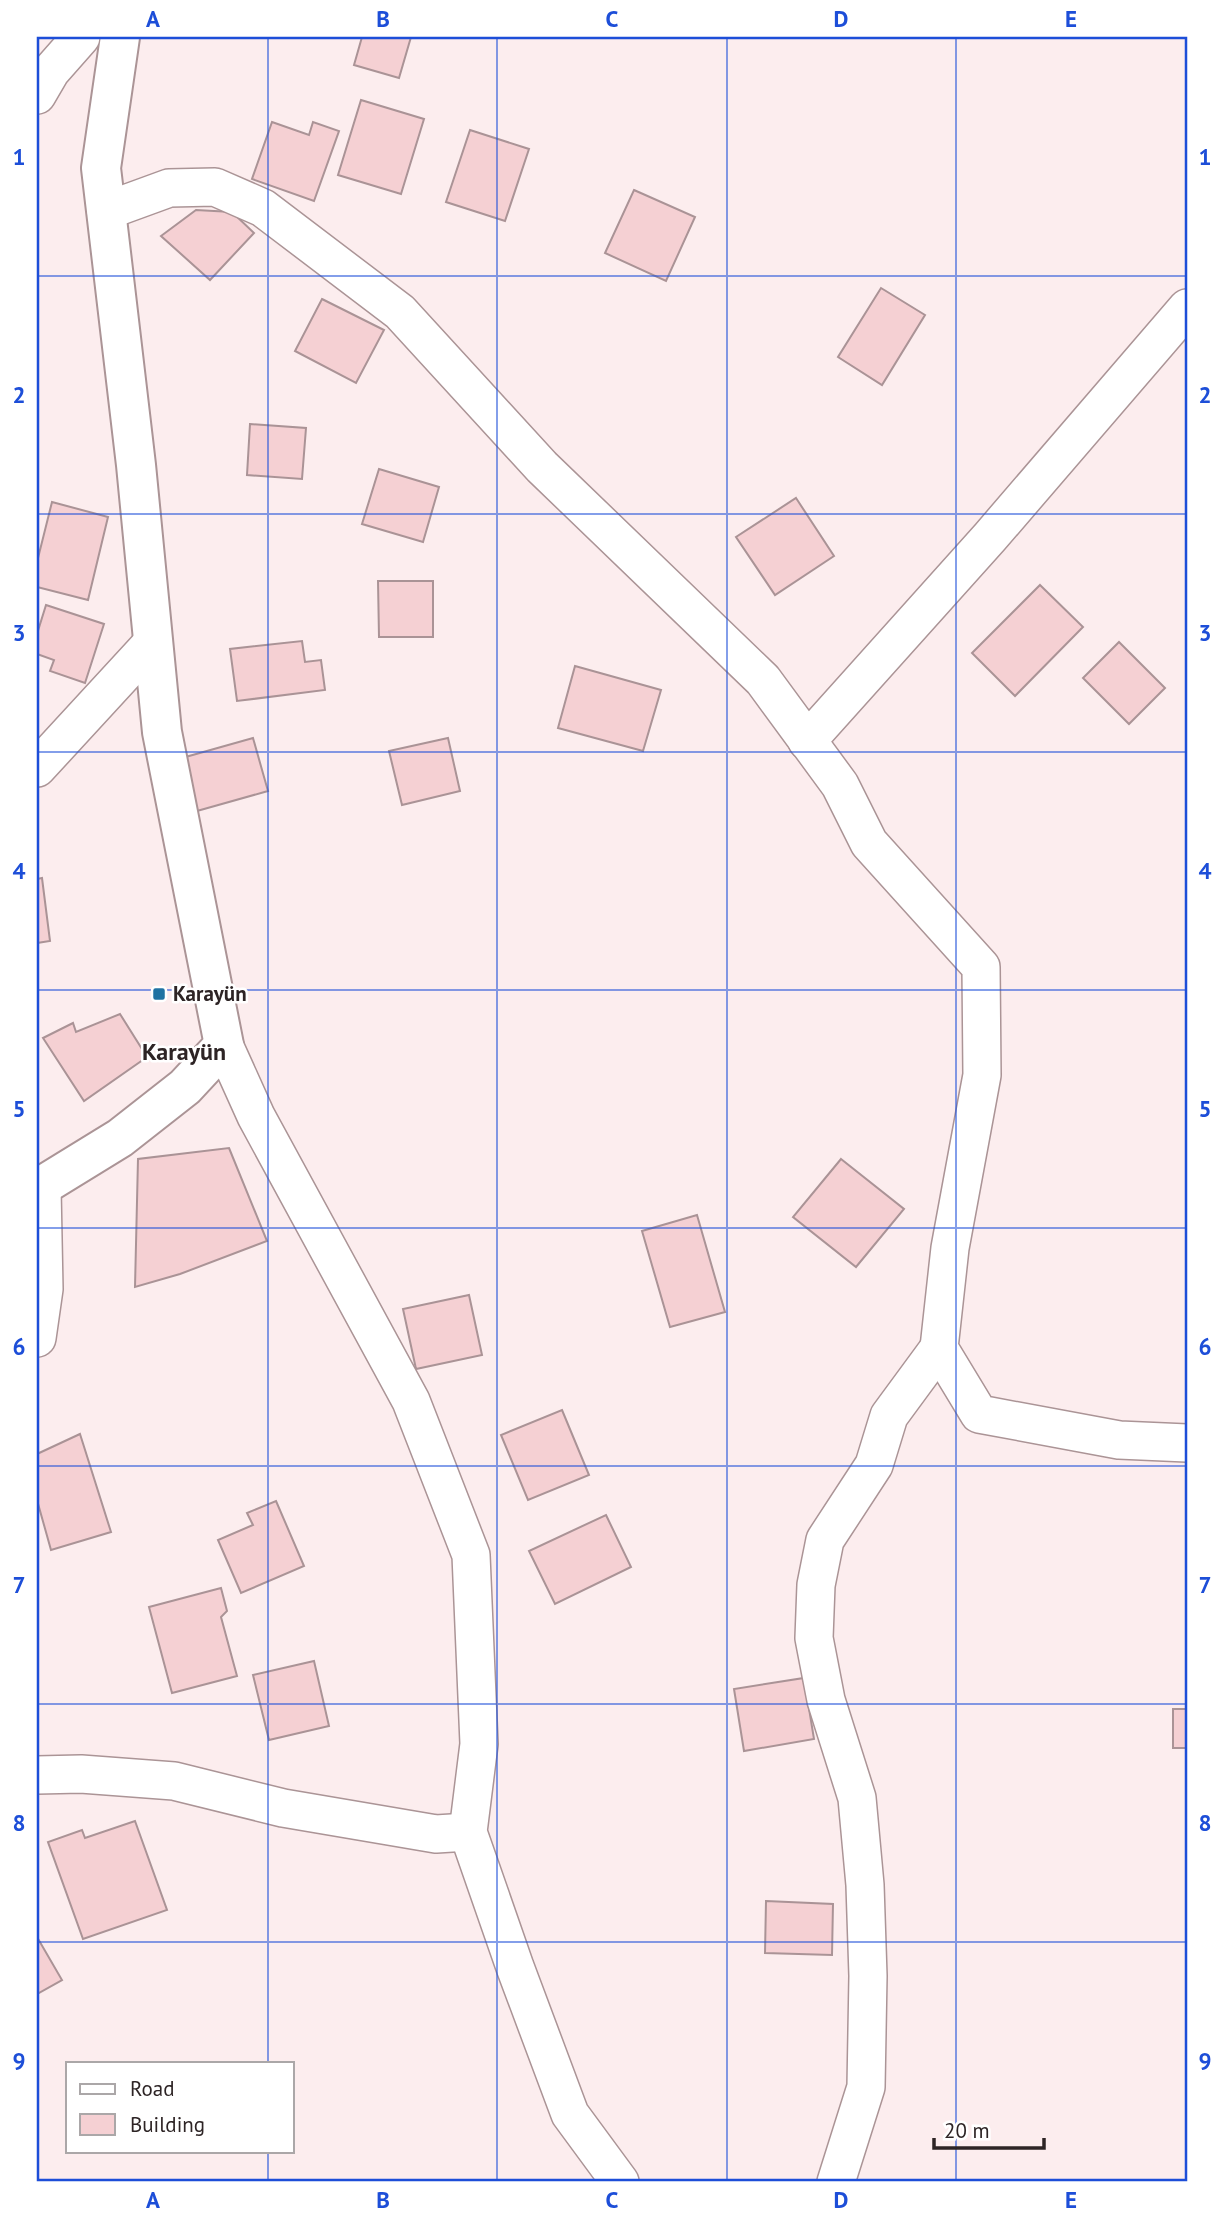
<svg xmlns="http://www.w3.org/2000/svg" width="1224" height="2219" viewBox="0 0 1224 2219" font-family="'PT Sans',sans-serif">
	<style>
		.building { fill: #f5d0d3; stroke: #aa9396; stroke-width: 2 }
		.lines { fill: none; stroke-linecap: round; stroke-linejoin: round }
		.minor-casing { stroke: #ab9496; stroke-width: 40 }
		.tertiary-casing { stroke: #ab9496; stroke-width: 42 }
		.minor { stroke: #fff; stroke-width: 37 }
		.tertiary { stroke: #fff; stroke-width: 38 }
		.grid { fill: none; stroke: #1d4ed8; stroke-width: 2; stroke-opacity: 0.55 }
		.poi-dot { fill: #1f72a2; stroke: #fff; stroke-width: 2.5 }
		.labels { text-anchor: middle; stroke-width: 5; stroke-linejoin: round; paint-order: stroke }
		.poi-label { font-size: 21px; font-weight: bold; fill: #2d2425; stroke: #fff; text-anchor: start }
		.quarter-label { font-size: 24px; font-weight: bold; fill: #2d2425; stroke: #fff }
		.neatline { fill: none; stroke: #1d4ed8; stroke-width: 2.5 }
		.grid-label { font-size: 23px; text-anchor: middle; font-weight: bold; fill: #1d4ed8 }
	</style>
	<rect width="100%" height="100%" fill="#fcedee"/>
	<g class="building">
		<polygon points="362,37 411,37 399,78 354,65"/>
		<polygon points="361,100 424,119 401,194 338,175"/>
		<polygon points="272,122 309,135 313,122 339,131 314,201 252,179"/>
		<polygon points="470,130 529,149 505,221 446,202"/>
		<polygon points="634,190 695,217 666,281 605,253"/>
		<polygon points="196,210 232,212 254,233 210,280 161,236"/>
		<polygon points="881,288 925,315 882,385 838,357"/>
		<polygon points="322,299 384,330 356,383 295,351"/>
		<polygon points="250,424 306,428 302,479 247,475"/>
		<polygon points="379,469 439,487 423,542 362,524"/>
		<polygon points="796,498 834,556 775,595 736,537"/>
		<polygon points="52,502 108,517 88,600 37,587 37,562"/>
		<polygon points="378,581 433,581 433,637 379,637"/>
		<polygon points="1040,585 1083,627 1015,696 972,653"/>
		<polygon points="46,605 104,624 85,683 50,671 54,660 37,654 37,634"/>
		<polygon points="302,641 305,662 321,660 325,690 237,701 230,649"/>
		<polygon points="1119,642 1165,688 1129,724 1083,678"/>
		<polygon points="575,666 661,690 643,751 558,728"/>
		<polygon points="253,738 268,791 197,811 182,758"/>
		<polygon points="448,738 460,791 402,805 389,751"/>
		<polygon points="42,878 50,941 37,943 37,879"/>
		<polygon points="120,1014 147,1057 84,1101 43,1038 73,1023 76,1032"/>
		<polygon points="229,1148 267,1241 180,1274 135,1287 138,1159"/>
		<polygon points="841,1159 904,1209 856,1267 793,1217"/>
		<polygon points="697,1215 725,1312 670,1327 642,1231"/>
		<polygon points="469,1295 482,1355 416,1369 403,1309"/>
		<polygon points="562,1410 589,1475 528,1500 501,1435"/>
		<polygon points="80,1434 111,1532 51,1550 37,1500 37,1454"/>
		<polygon points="276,1501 304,1566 241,1593 218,1540 253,1525 247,1513"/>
		<polygon points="606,1515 631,1567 555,1604 529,1551"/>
		<polygon points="221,1588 227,1611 221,1617 237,1676 172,1693 149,1607"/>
		<polygon points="314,1661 329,1726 269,1740 253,1675"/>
		<polygon points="804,1678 814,1739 744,1751 734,1689"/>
		<rect x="1173" y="1709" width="14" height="39"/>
		<polygon points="135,1821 167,1910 83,1939 48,1842 82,1830 85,1838"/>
		<polygon points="766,1901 833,1904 832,1955 765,1953"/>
		<polygon points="37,1937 62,1980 37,1994"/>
	</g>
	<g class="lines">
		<g class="minor-casing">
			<g id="minor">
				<polyline points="37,95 51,71 81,37"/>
				<polyline points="106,211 169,188 215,187 263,208 400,312 542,467 763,680 840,785 869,843 981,967 982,1075 950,1248 939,1348 979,1414 1119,1440 1187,1443"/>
				<polyline points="807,741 990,537 1187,308"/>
				<polyline points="37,768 153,642"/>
				<polyline points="224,1045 256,1116 411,1401 471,1555 479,1744 468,1832 515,1967 570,2114 620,2182"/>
				<polyline points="37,1338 44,1289 42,1188"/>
				<polyline points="37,1775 81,1774 174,1781 283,1808 436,1834 468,1832"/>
				<polyline points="836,2182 866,2087 868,1976 865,1885 857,1798 826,1700 814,1638 816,1585 825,1540 874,1465 889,1416 939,1348"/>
			</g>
		</g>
		<g class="tertiary-casing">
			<polyline id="tertiary" points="37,1189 120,1138 185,1087 224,1045 162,732 136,465 101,168 120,37"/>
		</g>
		<use href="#minor" class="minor"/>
		<use href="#tertiary" class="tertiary"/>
	</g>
	<path class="grid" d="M268,37V2063M497,37V2182M727,37V2182M956,37V2182M37,276H1187M37,514H1187M37,752H1187M37,990H1187M37,1228H1187M37,1466H1187M37,1704H1187M37,1942H1187M268,2151V2182"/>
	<rect class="poi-dot" x="152" y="987" width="14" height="14" rx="3.5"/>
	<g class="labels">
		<g class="poi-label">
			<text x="173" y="1001">Karayün</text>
		</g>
		<g class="quarter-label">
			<text x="184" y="1060">Karayün</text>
		</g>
	</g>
	<rect width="1224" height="2219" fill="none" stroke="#ffffff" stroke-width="77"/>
	<rect x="66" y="2062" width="228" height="91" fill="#ffffff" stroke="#aba7a8" stroke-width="2"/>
	<rect x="80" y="2084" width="35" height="10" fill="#ffffff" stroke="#aba7a8" stroke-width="2"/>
	<text x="130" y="2096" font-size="21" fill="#2d2425">Road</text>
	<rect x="80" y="2114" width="35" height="21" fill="#f5d0d3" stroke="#aba7a8" stroke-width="2"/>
	<text x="130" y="2132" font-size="21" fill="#2d2425">Building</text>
	<path d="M934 2138v10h110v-10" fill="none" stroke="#2d2425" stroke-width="3.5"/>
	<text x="944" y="2138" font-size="21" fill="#2d2425" stroke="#ffffff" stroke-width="5" paint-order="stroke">20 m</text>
	<rect x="38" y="38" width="1148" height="2142" class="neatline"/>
	<g class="grid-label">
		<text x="153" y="27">A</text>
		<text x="383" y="27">B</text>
		<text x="612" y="27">C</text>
		<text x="841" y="27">D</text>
		<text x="1071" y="27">E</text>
		<text x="19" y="165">1</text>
		<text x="1205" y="165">1</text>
		<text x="19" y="403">2</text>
		<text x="1205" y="403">2</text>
		<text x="19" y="641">3</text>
		<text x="1205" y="641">3</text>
		<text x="19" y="879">4</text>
		<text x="1205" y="879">4</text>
		<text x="19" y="1117">5</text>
		<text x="1205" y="1117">5</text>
		<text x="19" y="1355">6</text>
		<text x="1205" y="1355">6</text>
		<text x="19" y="1593">7</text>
		<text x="1205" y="1593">7</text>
		<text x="19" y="1831">8</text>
		<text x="1205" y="1831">8</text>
		<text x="19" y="2069">9</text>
		<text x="1205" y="2069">9</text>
		<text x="153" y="2208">A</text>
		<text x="383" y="2208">B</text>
		<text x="612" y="2208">C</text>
		<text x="841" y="2208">D</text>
		<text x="1071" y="2208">E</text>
	</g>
</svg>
